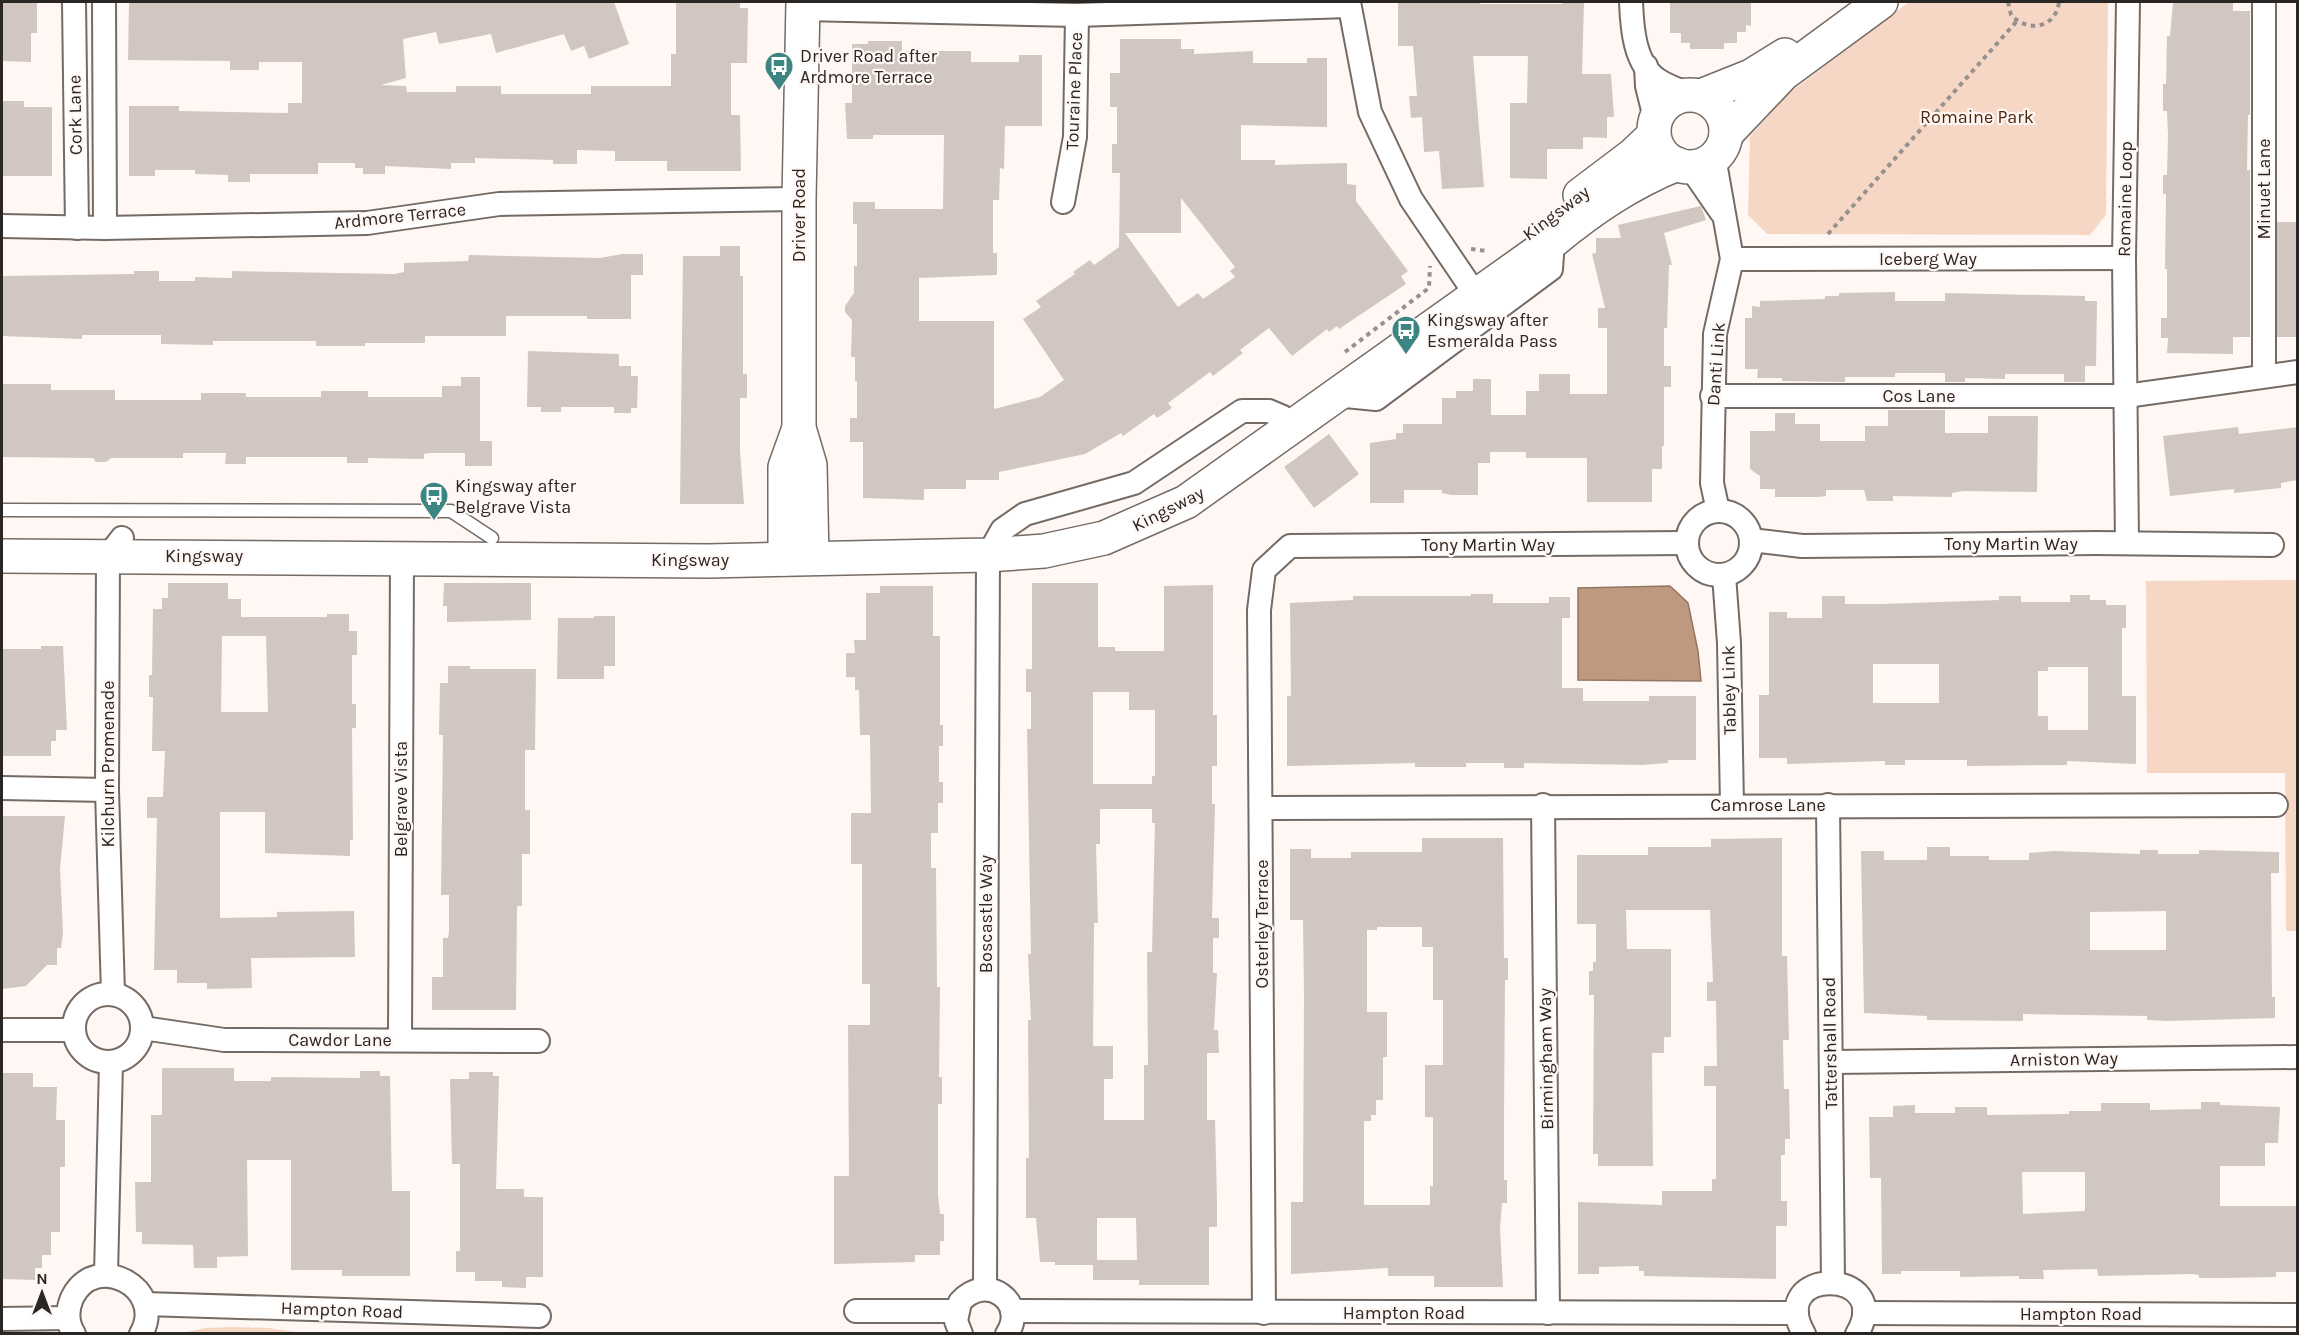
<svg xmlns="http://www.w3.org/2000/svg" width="2299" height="1335" viewBox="0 0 2299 1335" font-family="Karla,sans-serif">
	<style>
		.green { fill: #f6d7c5 }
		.water { fill: #bf9880; stroke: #927664; stroke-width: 1.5 }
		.building { fill: #d2c7c0; fill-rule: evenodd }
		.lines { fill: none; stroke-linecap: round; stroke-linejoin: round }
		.lane-casing { stroke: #756b65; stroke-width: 15 }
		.street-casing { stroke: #756b65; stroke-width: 26 }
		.secondary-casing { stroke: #756b65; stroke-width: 36 }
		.path { stroke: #96918e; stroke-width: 4; stroke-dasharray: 4.5 4.5; stroke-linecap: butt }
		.lane { stroke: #fff; stroke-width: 12 }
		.street { stroke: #fff; stroke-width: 22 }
		.secondary { stroke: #fff; stroke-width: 33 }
		.labels { text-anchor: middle; stroke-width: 4.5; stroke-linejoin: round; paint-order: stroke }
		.poi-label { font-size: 18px; fill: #2a2624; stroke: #fef7f3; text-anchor: start }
		.street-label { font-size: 18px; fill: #2a2624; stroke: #fef7f3 }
		.park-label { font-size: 18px; fill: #4d270b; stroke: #fef7f3 }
	</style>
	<rect width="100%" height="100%" fill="#fef7f3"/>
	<g class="green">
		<polygon points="1909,2 2108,2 2106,215 2090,235 1767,234 1748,215 1750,136 1788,94"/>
		<polygon points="2297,580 2297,931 2286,931 2285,773 2147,773 2146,581"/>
		<polygon points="233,1327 269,1328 302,1333 181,1333 205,1328"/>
	</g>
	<polygon class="water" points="1670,586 1688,603 1698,651 1701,681 1578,680 1578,588"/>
	<g class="building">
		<polygon points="2,2 37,2 37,33 31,33 31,62 2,61"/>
		<polygon points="129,2 614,2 629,44 589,59 584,46 571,51 564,34 496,53 491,34 439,44 436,32 403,39 406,78 381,85 406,86 407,92 456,92 456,86 501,86 501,94 591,94 591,86 671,86 671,54 676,54 676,2 740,2 740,8 748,8 747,63 731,63 731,115 740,115 741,171 667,171 667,161 615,161 615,151 577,150 577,164 553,164 553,160 475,158 475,163 451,163 451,169 385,166 385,174 363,174 363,168 355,168 355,163 318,163 318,174 250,174 250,182 228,182 228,175 195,174 195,170 155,170 155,176 129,176 129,106 179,106 179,111 288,113 288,103 302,103 302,62 259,62 259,70 230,70 230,61 128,60"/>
		<polygon points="1410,2 1480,2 1480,4 1562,4 1562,2 1584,2 1582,74 1611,74 1614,117 1607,117 1607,138 1583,137 1583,149 1547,149 1547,179 1510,178 1510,103 1527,103 1528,56 1473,56 1484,187 1442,189 1439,151 1424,152 1422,117 1411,118 1409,96 1417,96 1413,46 1398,46 1398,3"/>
		<polygon points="1670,2 1751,2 1751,26 1746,25 1746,32 1737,32 1737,43 1724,43 1724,49 1690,49 1690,43 1681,43 1681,33 1670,33"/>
		<polygon points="2173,2 2233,2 2233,11 2250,11 2250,115 2248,115 2247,170 2250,170 2250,337 2233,337 2233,354 2167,353 2168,338 2161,338 2161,318 2167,318 2167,269 2165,269 2166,194 2163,194 2163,175 2167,175 2168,135 2167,111 2163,111 2163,84 2166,84 2167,36 2170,36"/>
		<path d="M1120,39H1181V49H1194V54L1253,51V63H1307V58H1327V127L1241,125V160H1275V165L1347,163V184L1356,185V201L1408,271L1401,276L1406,284L1339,329L1337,326L1329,332L1327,329L1292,356L1269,328L1240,350L1243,353L1213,376L1210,372L1168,403L1172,408L1157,418L1154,414L1123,436L1121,433L1085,454L999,472V480H966V489H924V500L863,498V442H850V418H857V381H855V357H851L852,320L845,312V306L854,293V266H857V224H853V202H875V209H943L944,135H873V139H847L845,103H852V44H868V41H902V51H971V62H1019V55H1042V126H1005L1004,169L1000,168L999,200H993V253H997V275L919,278V321H994V409L1040,397L1064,380L1023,319L1041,307L1036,301L1075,274L1073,272L1090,260L1094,265L1119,247L1120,173H1112V144H1117V107H1110V73H1120ZM1181,198L1235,267L1230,271L1235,277L1203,299L1198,293L1178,307L1125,233H1181Z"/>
		<polygon points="2,101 24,101 24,107 52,107 52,176 2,176"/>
		<polygon points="1701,206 1706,220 1664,233 1672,265 1669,265 1667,328 1664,328 1664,366 1671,366 1671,387 1664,387 1664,446 1662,446 1662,469 1652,469 1652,502 1587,502 1587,458 1526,458 1526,452 1490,452 1490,463 1478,463 1478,495 1452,495 1442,493 1442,490 1404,490 1404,503 1370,503 1370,443 1396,439 1396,433 1403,433 1403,424 1442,424 1442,398 1456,398 1456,391 1473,391 1473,379 1491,379 1491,415 1526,415 1526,391 1539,391 1539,374 1570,374 1570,394 1607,394 1607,328 1598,328 1598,308 1605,308 1592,254 1596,253 1596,238 1621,238 1618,225"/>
		<rect x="2277" y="222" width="21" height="115"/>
		<polygon points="720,246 740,246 740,276 743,276 743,374 747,374 747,398 740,398 740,451 744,504 680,504 683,256 720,256"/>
		<polygon points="622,254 643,254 643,275 631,275 631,319 587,319 587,316 506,316 506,336 425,336 425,343 365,343 365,346 316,346 316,341 213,341 213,345 161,344 161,335 82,335 82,339 2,336 2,276 134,274 134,271 159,271 159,281 195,281 195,277 232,278 232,271 395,274 404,272 404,263 468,261 469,255 600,258"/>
		<polygon points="1895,292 1895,301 1945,301 1945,293 2085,296 2085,301 2097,301 2096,366 2085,366 2085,382 2064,382 2064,374 2005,374 2005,379 1965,378 1965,382 1945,382 1945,373 1895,373 1895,377 1845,377 1845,382 1782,381 1782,378 1757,378 1758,369 1745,369 1745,318 1752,318 1752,306 1760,307 1760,301 1825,299 1825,296 1839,296 1839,293"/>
		<polygon points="528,351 619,354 619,366 631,366 631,376 638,376 637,408 631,408 631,413 614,413 614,407 561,407 561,412 541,412 541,407 527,407"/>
		<polygon points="461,377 480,377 480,441 492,441 492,466 465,466 465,453 429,453 424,454 424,459 368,458 368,463 347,463 347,457 246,457 246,464 225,464 226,453 183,453 183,458 111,458 106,462 96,462 93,458 2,457 2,384 51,384 51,390 115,390 115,400 201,400 201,393 246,393 246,397 321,397 321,391 368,391 368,397 442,397 442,386 461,386"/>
		<polygon points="1888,410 1945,410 1945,433 1988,433 1988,416 2038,416 2037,492 1963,491 1952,493 1952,497 1893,496 1893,501 1867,501 1864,490 1826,490 1826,496 1819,497 1775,497 1775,489 1760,489 1760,476 1750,469 1750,431 1775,431 1775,413 1795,413 1795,424 1820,424 1820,441 1865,441 1865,426 1888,426"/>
		<polygon points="2238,427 2239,434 2298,427 2298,480 2281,483 2281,488 2234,493 2234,489 2170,496 2163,436"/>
		<polygon points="1329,434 1359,474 1314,508 1284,467"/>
		<path d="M168,583H228V599H241V617H327V614H349V631H357V655H352V704H356V728H352L353,840H350V856L265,853V812H220V918L277,917V912L354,911L355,957L251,958L252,988L207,989V983H177V970H154L157,818H147V797H163L165,751H152L153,697H149V675H152L153,609H162V598H168ZM222,636H266L268,712H221Z"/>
		<polygon points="444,583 531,583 531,620 447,622 447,606 443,606"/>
		<path d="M1032,583H1098V647H1115V651H1164V586L1213,585V715H1217V766H1212V804H1215L1212,918H1219V938H1213V973H1217L1214,1030H1218L1219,1053H1207V1120H1215L1217,1201V1227H1209V1285H1139V1280H1093V1265H1055V1262H1040L1036,1218H1026V1158H1029L1028,1020H1031L1028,954H1031L1027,729H1031V692H1026V669H1032ZM1093,692H1129V710H1155V776H1152V784H1093ZM1100,809H1152V823H1155L1152,952H1147L1148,1065H1144V1120H1104V1079H1113V1046H1093L1094,923H1098L1096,844H1100ZM1097,1218H1136L1137,1260H1097Z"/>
		<polygon points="880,586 933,586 933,636 940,636 940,725 943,725 943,746 939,746 939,782 943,782 943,803 938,803 938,833 931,833 931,868 936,868 937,987 940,987 939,1077 942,1077 942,1104 938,1104 938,1195 940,1214 944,1214 944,1241 940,1241 940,1255 915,1255 915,1262 834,1264 834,1176 849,1176 848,1025 870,1025 870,984 862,984 862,864 851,864 851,813 871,813 870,735 860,735 859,690 855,690 855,677 846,677 846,653 855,653 854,640 866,640 866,593 880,593"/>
		<polygon points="1471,594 1493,594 1493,603 1549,603 1549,597 1570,597 1570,618 1562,618 1562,688 1583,688 1583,701 1649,701 1649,696 1696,696 1696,760 1668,760 1668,763 1643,765 1524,763 1524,768 1504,768 1504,763 1466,763 1466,767 1415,767 1415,763 1287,766 1287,696 1291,696 1290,603 1353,600 1353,596 1471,596"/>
		<path d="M2070,595H2090V600H2106V605H2126V628H2122V696H2136V764L2067,761V765L1967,766V760H1905V765H1885V761L1787,764V758H1759V695H1769V612H1787V618H1822V596H1845V604H1882L1999,600V596H2021V602H2070ZM1873,664H1939V703H1873ZM2048,667H2088V730H2048V716H2038V671H2048Z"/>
		<polygon points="594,616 615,616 615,666 604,666 604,679 557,679 558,618 594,618"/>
		<polygon points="41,646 63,646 67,730 56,730 56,741 51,741 51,756 2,756 2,649 41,649"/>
		<polygon points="448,666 470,666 470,669 536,669 535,750 525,750 525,810 530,810 530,854 522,854 522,906 517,906 516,1010 432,1010 432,977 443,977 443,938 448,938 449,931 449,895 441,895 443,735 439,735 440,683 448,683"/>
		<polygon points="2,816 65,816 60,869 63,932 61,948 57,948 57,965 47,965 26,986 2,989"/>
		<path d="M1422,838H1503L1504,958H1508V980H1505L1504,1117V1180H1507V1203H1502L1500,1229L1503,1287H1434V1276H1388V1268L1291,1274V1202H1303L1304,996L1303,920H1290V849H1311V858H1351V852H1422ZM1377,927H1422V947H1433V1000H1443V1065H1425V1117H1433V1186H1430V1205H1364V1121H1371V1115H1376V1100H1383V1057H1387V1012H1367V930H1377Z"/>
		<polygon points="1782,838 1782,956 1787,956 1789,1040 1783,1040 1784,1089 1789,1089 1790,1139 1785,1139 1785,1155 1781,1155 1781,1201 1787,1201 1787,1226 1776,1226 1776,1279 1644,1276 1644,1271 1639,1271 1639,1266 1599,1267 1599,1274 1578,1274 1578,1202 1662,1205 1662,1191 1712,1191 1712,1179 1716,1179 1716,1086 1704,1086 1704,1066 1717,1066 1716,1001 1707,1001 1707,982 1713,982 1710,910 1626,910 1627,949 1671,949 1671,1037 1664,1037 1664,1053 1652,1053 1653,1166 1598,1166 1598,1154 1593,1154 1594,995 1589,995 1589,971 1593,971 1593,962 1596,962 1596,924 1577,924 1577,855 1648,855 1648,847 1711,847 1711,839"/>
		<path d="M1927,847H1950V856H1989V860H2029V853L2054,851L2140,854V850H2158V854H2199V850L2279,852V873H2271L2272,997H2275V1018L2168,1021L2147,1020V1016L2023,1014V1021L1927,1020V1016L1864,1013L1861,851H1884V860H1927ZM2166,911V950H2090V912Z"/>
		<polygon points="162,1068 234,1068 234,1081 271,1081 271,1077 360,1078 360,1071 380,1071 380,1076 390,1076 392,1191 410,1191 410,1276 342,1276 342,1270 291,1270 291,1160 247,1160 248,1256 217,1257 217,1268 194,1268 193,1245 142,1244 142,1232 136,1232 135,1182 151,1182 151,1115 162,1115"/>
		<polygon points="469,1072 493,1072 493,1076 499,1076 496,1189 524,1189 524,1197 543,1197 543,1277 526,1277 526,1288 502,1287 502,1281 475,1281 475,1272 456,1272 456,1251 460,1251 460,1164 452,1164 450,1079 469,1079"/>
		<polygon points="2,1073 33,1073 33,1087 57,1087 56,1120 65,1120 65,1167 60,1167 60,1232 51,1232 51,1255 42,1255 42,1268 35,1268 35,1280 2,1279"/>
		<path d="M2201,1102H2220V1105L2280,1107L2278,1143H2265V1166H2220V1206H2298V1272H2276V1277L2222,1278H2199V1275L2192,1274L2098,1276L2097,1269L2043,1270L2044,1279H2019V1276L1960,1277V1271H1901V1274H1882L1881,1178H1870L1869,1117H1893V1106L1915,1105V1113H1955V1107H1987V1115L2069,1114V1111H2101V1103H2150V1110L2201,1109ZM2022,1172H2085V1211L2023,1214Z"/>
	</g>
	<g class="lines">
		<g class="lane-casing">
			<polyline id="lane" points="2,510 451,511 492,538"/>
		</g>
		<g class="street-casing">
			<g id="street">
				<polyline points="74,2 77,228"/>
				<polyline points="104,2 105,228"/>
				<polyline points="1349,2 1370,112 1411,199 1476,295"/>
				<path d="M1631,2C1632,27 1634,64 1658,80C1667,86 1679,90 1688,94"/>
				<polyline points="2264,2 2264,376"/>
				<polyline points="803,9 1077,15 1349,6"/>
				<polyline points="1646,66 1647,86 1655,118"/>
				<polyline points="1714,157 1732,259 1715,334 1712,483 1718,511"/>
				<polyline points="1690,167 1721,212"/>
				<polyline points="1063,202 1075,137 1077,15"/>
				<polyline points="2,226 105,228 367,223 499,204 799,199"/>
				<polyline points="1732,259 2124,258"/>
				<polyline points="1335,395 1376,399 1551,269 1553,241"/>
				<polyline points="1712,396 2126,396 2298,372"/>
				<circle cx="1719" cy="543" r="32"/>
				<polyline points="1751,540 1802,546 2096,543 2272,545"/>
				<polyline points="2127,543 2124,258 2128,2"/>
				<polyline points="1724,575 1729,643 1732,805"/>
				<polyline points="2,788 107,790"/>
				<polyline points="1543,805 1548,1313"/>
				<polyline points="1828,805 1833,1281"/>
				<polyline points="1261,808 2276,805"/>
				<circle cx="108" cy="1028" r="34"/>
				<polyline points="113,994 107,790 108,556 122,538"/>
				<polyline points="143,1028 224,1040 538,1041"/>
				<polyline points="2,1030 74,1030"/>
				<polyline points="400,1040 402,558"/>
				<polyline points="1831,1062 2298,1057"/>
				<polyline points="106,1275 111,1063"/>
				<polyline points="985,1288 988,555 1002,530 1025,514 1134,483 1242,411 1269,411 1283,417"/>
				<polyline points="145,1304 539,1316"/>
				<polyline points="856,1311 956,1311"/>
				<polyline points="1012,1311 1797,1313"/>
				<polyline points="1264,1313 1259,610 1264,570 1290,546 1686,543"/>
				<polyline points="1864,1313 2298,1315"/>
				<polyline points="2,1319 68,1318"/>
				<path d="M74,1334C67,1323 67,1310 72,1298C95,1250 167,1288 141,1334"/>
				<path d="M961,1334L956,1321L960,1302C986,1272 1028,1302 1007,1334"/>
				<path d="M1804,1334C1765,1265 1896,1268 1857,1334"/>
			</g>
		</g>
		<g class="secondary-casing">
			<g id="secondary">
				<polyline points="803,2 799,199 799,428 810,465 812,558"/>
				<circle cx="1690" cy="131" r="36"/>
				<polyline points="1701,96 1751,76 1785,55"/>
				<polyline points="1726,134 1783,74 1881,2"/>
				<polyline points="1580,195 1633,155 1653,136"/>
				<path d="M2,556L708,561L988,555L1044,551L1104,538L1186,502L1553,241C1592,209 1630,183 1677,164"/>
				<polyline points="785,559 785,467 799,428"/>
			</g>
		</g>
		<g class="path">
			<path d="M2008,2L2011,15C2028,33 2056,28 2059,2"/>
			<polyline points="1828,234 2017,21"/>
			<polyline points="1471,249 1487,251"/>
			<polyline points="1345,352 1429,288 1430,266"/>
		</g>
		<use href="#lane" class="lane"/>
		<use href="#street" class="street"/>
		<use href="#secondary" class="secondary"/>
	</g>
	<defs>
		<g id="bus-pin" transform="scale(1.5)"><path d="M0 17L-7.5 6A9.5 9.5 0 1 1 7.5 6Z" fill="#3d8583" stroke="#fef7f3"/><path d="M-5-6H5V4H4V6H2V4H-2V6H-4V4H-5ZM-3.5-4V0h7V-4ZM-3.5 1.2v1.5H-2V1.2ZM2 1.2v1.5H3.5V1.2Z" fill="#fff"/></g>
	</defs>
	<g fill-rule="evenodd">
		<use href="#bus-pin" x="779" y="66"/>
		<use href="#bus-pin" x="1406" y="330"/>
		<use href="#bus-pin" x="434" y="496"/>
	</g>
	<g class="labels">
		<g class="poi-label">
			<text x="800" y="62">Driver Road after<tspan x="800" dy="21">Ardmore Terrace</tspan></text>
			<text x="1427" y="326">Kingsway after<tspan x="1427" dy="21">Esmeralda Pass</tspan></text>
			<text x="455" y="492">Kingsway after<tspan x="455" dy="21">Belgrave Vista</tspan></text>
		</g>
		<g class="street-label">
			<text transform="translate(1074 91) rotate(-88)" y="6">Touraine Place</text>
			<text transform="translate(75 115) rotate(-91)" y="6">Cork Lane</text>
			<text transform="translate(2264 189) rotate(-90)" y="6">Minuet Lane</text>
			<text transform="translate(2125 199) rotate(-89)" y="6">Romaine Loop</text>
			<text transform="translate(1556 213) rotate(-37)" y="6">Kingsway</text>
			<text transform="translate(799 215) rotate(-90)" y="6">Driver Road</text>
			<text transform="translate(400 216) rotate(-6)" y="6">Ardmore Terrace</text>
			<text x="1928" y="265">Iceberg Way</text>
			<text transform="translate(1716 364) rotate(-86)" y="6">Danti Link</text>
			<text x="1919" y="402">Cos Lane</text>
			<text transform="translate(1168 509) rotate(-27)" y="6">Kingsway</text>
			<text x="2011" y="550">Tony Martin Way</text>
			<text x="1488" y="551">Tony Martin Way</text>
			<text x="204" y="562">Kingsway</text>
			<text x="690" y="566">Kingsway</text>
			<text transform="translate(1729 690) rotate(-91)" y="6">Tabley Link</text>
			<text transform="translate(108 764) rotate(-90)" y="6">Kilchurn Promenade</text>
			<text transform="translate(401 799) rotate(-90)" y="6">Belgrave Vista</text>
			<text x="1768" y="811">Camrose Lane</text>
			<text transform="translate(986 914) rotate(-90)" y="6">Boscastle Way</text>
			<text transform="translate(1262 924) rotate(-90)" y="6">Osterley Terrace</text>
			<text x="340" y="1046">Cawdor Lane</text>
			<text transform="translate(1830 1043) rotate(-91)" y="6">Tattershall Road</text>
			<text transform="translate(1546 1059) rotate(-91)" y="6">Birmingham Way</text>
			<text transform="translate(2064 1059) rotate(-1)" y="6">Arniston Way</text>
			<text transform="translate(342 1310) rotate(2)" y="6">Hampton Road</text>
			<text x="1404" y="1319">Hampton Road</text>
			<text x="2081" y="1320">Hampton Road</text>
		</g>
		<g class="park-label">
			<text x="1977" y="123">Romaine Park</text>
		</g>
	</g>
	<rect width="2299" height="1335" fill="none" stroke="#2a2624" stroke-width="6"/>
	<g transform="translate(42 1293)" stroke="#fef7f3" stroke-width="4.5" paint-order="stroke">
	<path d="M0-4.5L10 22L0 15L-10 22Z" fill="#2a2624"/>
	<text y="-9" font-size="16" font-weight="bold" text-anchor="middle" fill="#2a2624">N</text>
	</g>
</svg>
